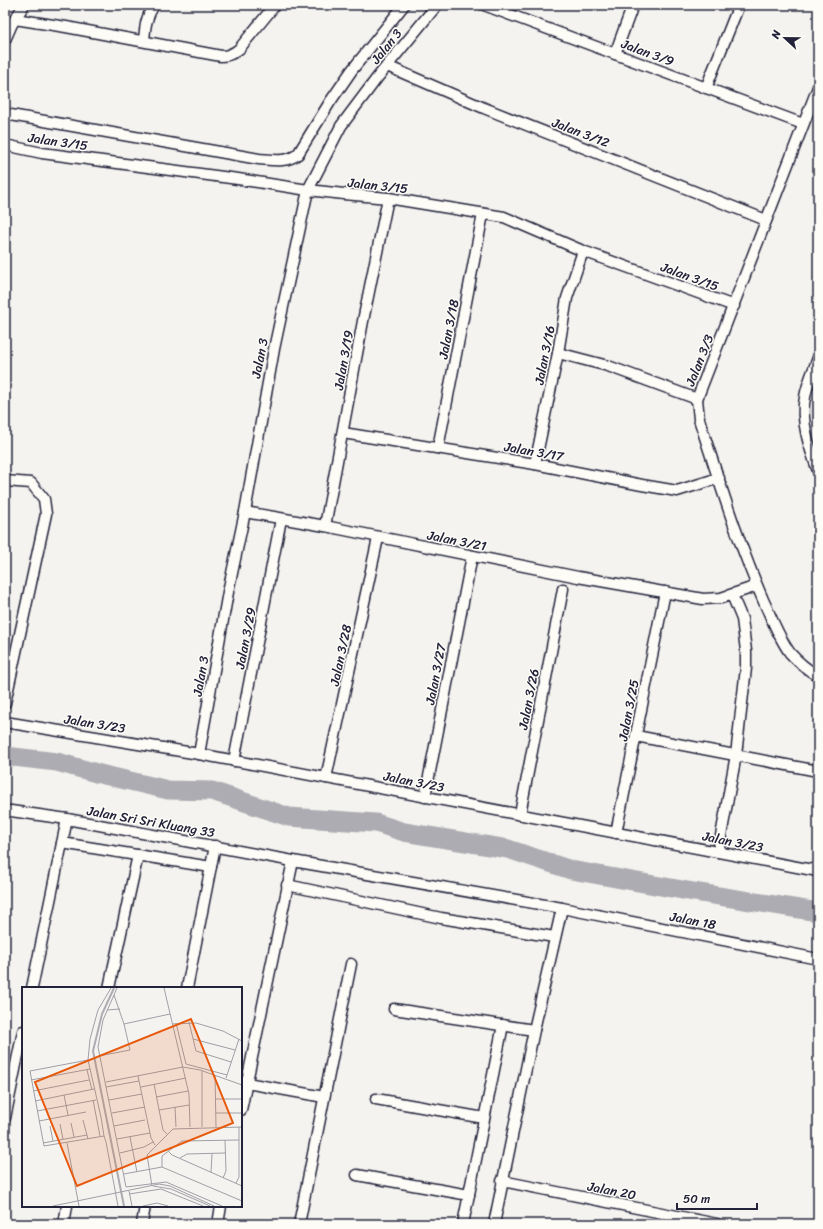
<svg xmlns="http://www.w3.org/2000/svg" width="823" height="1229" viewBox="0 0 823 1229" font-family="Sriracha,sans-serif">
	<style>
		.lines { fill: none; stroke-linecap: round; stroke-linejoin: round }
		.river { stroke: #acacb2; stroke-width: 19 }
		.minor-casing { stroke: #22223b; stroke-width: 13 }
		.minor { stroke: #fdfcf7; stroke-width: 10 }
		.labels { text-anchor: middle; stroke-width: 3; stroke-linejoin: round; paint-order: stroke }
		.street-label { font-size: 13px; fill: #22223b; stroke: #fdfcf7 }
		.inset-river { fill: none; stroke: #acacb2; stroke-width: 2 }
		.inset-road { fill: none; stroke: #a09fa7; stroke-width: 1 }
		.view { fill: #e8590c; fill-opacity: 0.15; stroke: #e8590c; stroke-width: 2 }
		.inset-edge { fill: none; stroke: #22223b; stroke-width: 2 }
	</style>
	<rect width="100%" height="100%" fill="#f4f3ef"/>
	<filter id="ink" filterUnits="userSpaceOnUse"><feTurbulence type="fractalNoise" baseFrequency=".025" numOctaves="2"/><feDisplacementMap in="SourceGraphic" scale="8" xChannelSelector="R" yChannelSelector="G"/><feConvolveMatrix kernelMatrix="1 2 1 2 8 2 1 2 1" color-interpolation-filters="sRGB"/></filter>
	<g filter="url(#ink)">
		<g class="lines">
			<polyline class="river" points="5,756 57,762 100,774 168,790 212,791 289,817 376,823 404,832 508,849 571,870 688,891 818,912"/>
			<g class="minor-casing">
				<g id="minor">
					<polyline points="484,5 803,124"/>
					<path d="M15,19L66,27L221,56C228,56 233,54 239,49L275,5"/>
					<polyline points="5,40 12,24 24,5"/>
					<path d="M144,41C145,27 146,17 154,5"/>
					<polyline points="615,54 633,5"/>
					<polyline points="387,66 484,108 766,220"/>
					<path d="M818,87L697,399L699,419C719,480 738,543 764,602C772,619 779,638 790,653C798,662 808,670 818,676"/>
					<polyline points="706,88 739,5"/>
					<path d="M5,114L259,159C273,160 286,163 298,154L330,102L352,70L404,5"/>
					<polyline points="5,145 42,153 238,179 308,190 344,194 388,198 504,217 583,251 734,306"/>
					<polyline points="558,353 608,366 697,399"/>
					<path d="M818,358C813,371 807,384 805,397C800,421 810,449 818,471"/>
					<polyline points="343,433 535,464 642,485 677,491 719,478"/>
					<polyline points="438,448 483,214"/>
					<polyline points="535,464 558,353 567,298 583,251"/>
					<polyline points="5,481 31,483 44,499 46,514 5,703"/>
					<polyline points="245,512 325,526 578,577 703,599 721,598 757,586"/>
					<polyline points="325,526 363,321 388,198"/>
					<polyline points="5,722 199,754 818,871"/>
					<polyline points="636,736 818,771"/>
					<polyline points="199,754 228,592 245,512 274,349 308,190 341,126 377,78 437,5"/>
					<polyline points="234,761 281,519"/>
					<polyline points="326,778 378,538"/>
					<polyline points="425,797 472,556"/>
					<polyline points="5,811 11,811 67,819 293,861 562,908 818,959"/>
					<polyline points="520,814 563,589"/>
					<polyline points="616,833 665,592"/>
					<polyline points="62,843 211,867"/>
					<polyline points="718,852 736,755 746,668 746,651 742,619 732,595"/>
					<polyline points="287,885 441,918 554,937"/>
					<polyline points="32,988 67,819"/>
					<polyline points="109,988 138,855"/>
					<polyline points="187,988 215,846"/>
					<polyline points="394,1009 534,1030"/>
					<polyline points="241,1082 324,1097"/>
					<polyline points="376,1099 484,1118"/>
					<polyline points="241,1110 293,861"/>
					<polyline points="5,1118 23,1031"/>
					<polyline points="357,1175 469,1195"/>
					<polyline points="502,1181 717,1224"/>
					<polyline points="64,1224 67,1206"/>
					<polyline points="142,1224 145,1206"/>
					<polyline points="218,1224 221,1206"/>
					<polyline points="299,1224 351,964"/>
					<polyline points="463,1224 503,1025"/>
					<polyline points="494,1224 534,1030 562,908"/>
				</g>
			</g>
			<use href="#minor" class="minor"/>
		</g>
	</g>
	<g class="labels">
		<g class="street-label">
			<text transform="translate(386 46) rotate(-51)" y="5">Jalan 3</text>
			<text transform="translate(648 52) rotate(20)" y="5">Jalan 3/9</text>
			<text transform="translate(581 132) rotate(21)" y="5">Jalan 3/12</text>
			<text transform="translate(58 141) rotate(8)" y="5">Jalan 3/15</text>
			<text transform="translate(378 185) rotate(6)" y="5">Jalan 3/15</text>
			<text transform="translate(690 276) rotate(20)" y="5">Jalan 3/15</text>
			<text transform="translate(448 329) rotate(-79)" y="5">Jalan 3/18</text>
			<text transform="translate(544 355) rotate(-79)" y="5">Jalan 3/16</text>
			<text transform="translate(259 358) rotate(-79)" y="5">Jalan 3</text>
			<text transform="translate(343 360) rotate(-80)" y="5">Jalan 3/19</text>
			<text transform="translate(699 360) rotate(-68)" y="5">Jalan 3/3</text>
			<text transform="translate(534 451) rotate(10)" y="5">Jalan 3/17</text>
			<text transform="translate(457 540) rotate(11)" y="5">Jalan 3/21</text>
			<text transform="translate(245 638) rotate(-79)" y="5">Jalan 3/29</text>
			<text transform="translate(340 655) rotate(-78)" y="5">Jalan 3/28</text>
			<text transform="translate(435 674) rotate(-79)" y="5">Jalan 3/27</text>
			<text transform="translate(200 676) rotate(-80)" y="5">Jalan 3</text>
			<text transform="translate(528 699) rotate(-79)" y="5">Jalan 3/26</text>
			<text transform="translate(628 710) rotate(-79)" y="5">Jalan 3/25</text>
			<text transform="translate(95 723) rotate(9)" y="5">Jalan 3/23</text>
			<text transform="translate(414 781) rotate(11)" y="5">Jalan 3/23</text>
			<text transform="translate(151 821) rotate(10)" y="5">Jalan Sri Sri Kluang 33</text>
			<text transform="translate(733 841) rotate(11)" y="5">Jalan 3/23</text>
			<text transform="translate(693 920) rotate(11)" y="5">Jalan 18</text>
			<text transform="translate(612 1190) rotate(11)" y="5">Jalan 20</text>
		</g>
	</g>
	<g transform="translate(22 987)">
		<rect width="220" height="220" fill="#f4f3ef"/>
		<path class="inset-river" d="M92,1L80,27L71,64L102,219"/>
		<path class="inset-road" d="M95,1L81,33L76,60L104,200L144,195L200,219M142,1L167,107L168,140M92,8L102,37L148,27M85,23L98,22M167,35L174,64L209,75M154,36L164,77L205,88M150,37L174,36L201,44L220,54M171,52L213,63M77,69L108,63L102,37M66,73L68,52L76,23L89,1M65,83L70,103M193,88L194,140M116,89L129,151L133,158M204,91L217,52M9,93L68,82M84,95L161,80L178,83L220,98M132,97L141,143L145,147M84,100L117,94M119,100L164,91M11,104L67,93M42,108L46,128M134,110L166,104M193,112H220M71,113L78,149M87,113L120,107M13,114L72,102M153,120L154,140M137,123L167,118M15,124L74,113M90,126L123,120M194,126H220M61,133L66,152M17,134L64,125M49,136L52,150M38,137L41,152M28,139L31,154M92,139L123,133M180,140V84M82,149L22,159L8,84L66,73L79,130L82,149L84,155L96,219M108,150L115,185M95,152L128,146M21,156L65,148M45,156L57,219M146,164L150,168L220,199M98,166L122,160L131,155M158,171L165,167L204,166M140,180V169L160,154L217,153M189,185L190,167M102,187L140,180L220,214M201,191L204,184L203,153M214,196L217,190V140M130,199L125,168L151,142L220,140M131,199L149,202L188,219M107,204L110,219M107,207L139,202L181,219M31,219L137,197L148,199L192,219M121,219L135,216L146,219"/>
		<path class="view" d="M169,32L211,136L55,199L13,95Z"/>
		<rect width="220" height="220" class="inset-edge"/>
	</g>
	<rect width="823" height="1229" fill="none" stroke="#fdfcf7" stroke-width="20"/>
	<rect x="10" y="10" width="803" height="1209" fill="none" stroke="#22223b" stroke-width="1.5" filter="url(#ink)"/>
	<g transform="translate(785 38) rotate(292)" stroke="#fdfcf7" stroke-width="3" paint-order="stroke">
	<path d="M0-3L7 15L0 10L-7 15Z" fill="#22223b"/>
	<text y="-6" font-size="11" font-weight="bold" text-anchor="middle" fill="#22223b">N</text>
	</g>
	<path d="M677 1203v6h80v-6" fill="none" stroke="#22223b" stroke-width="2"/>
	<text x="683" y="1203" font-size="12" fill="#22223b" stroke="#fdfcf7" stroke-width="3" paint-order="stroke">50 m</text>
</svg>
